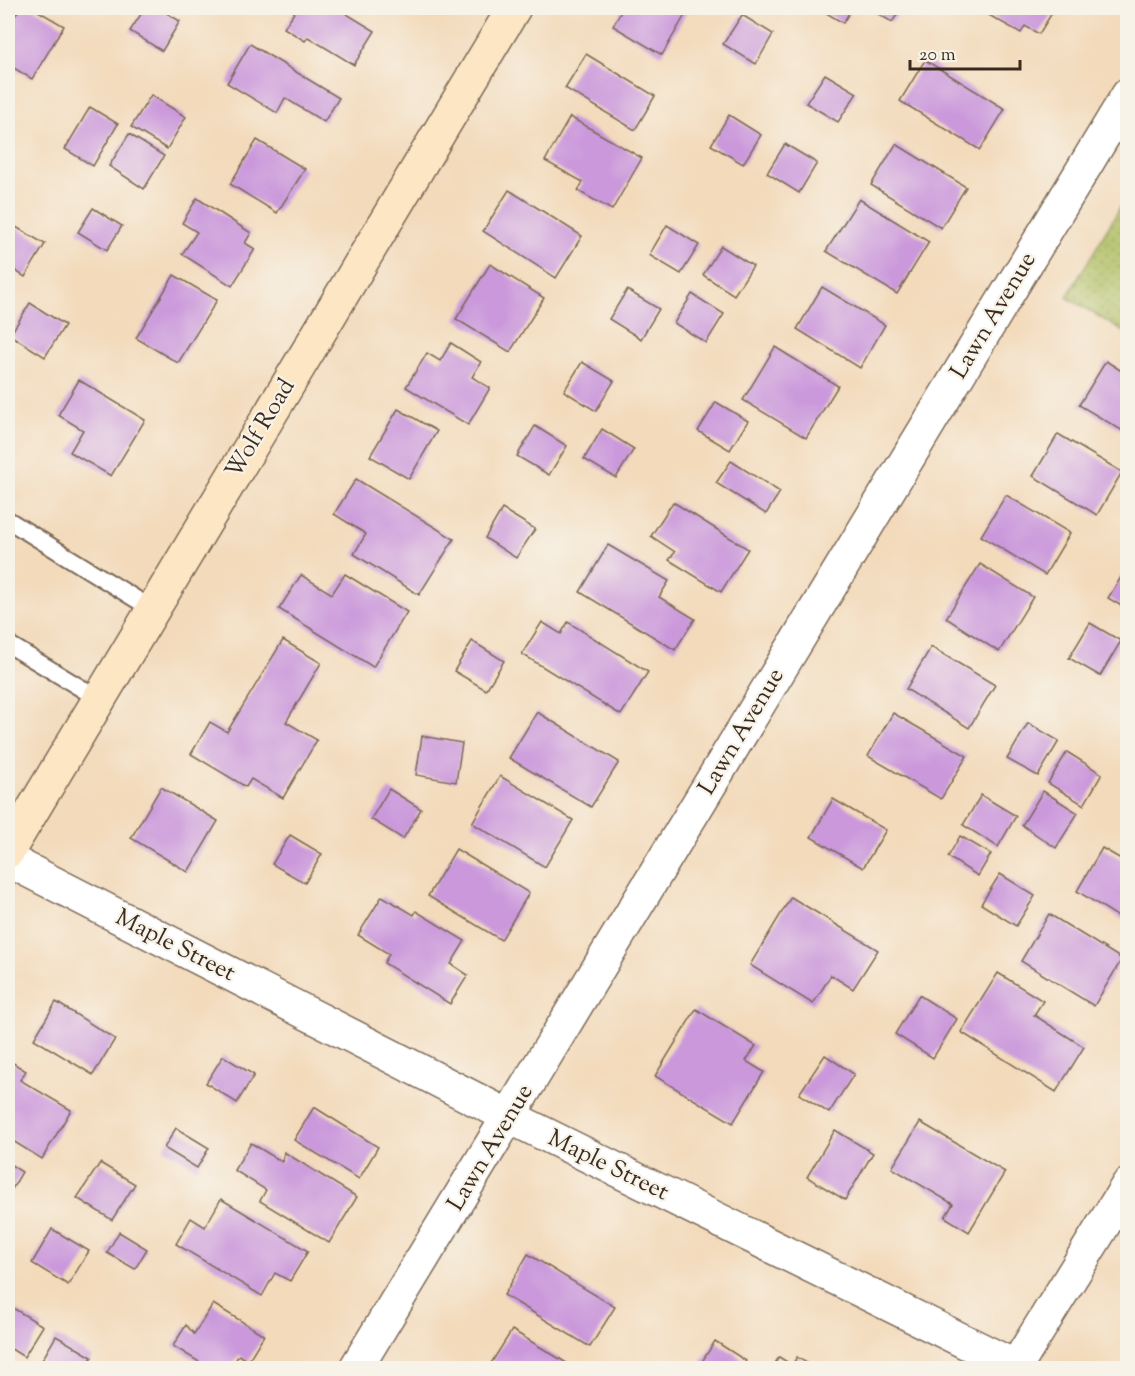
<svg xmlns="http://www.w3.org/2000/svg" width="1135" height="1376" viewBox="0 0 1135 1376" font-family="'Sorts Mill Goudy',serif">
<defs>
<pattern id="park-dots" width="8" height="8" patternUnits="userSpaceOnUse" patternTransform="scale(1.5)"><rect width="8" height="8" fill="#adbd60"/><path d="M2 2h.1M6 6h.1" fill="none" stroke="#8e9a4f" stroke-width="1.8" stroke-linecap="round"/></pattern>
</defs>
<rect width="100%" height="100%" fill="#f7f3e8"/>
<filter id="ink" filterUnits="userSpaceOnUse"><feTurbulence type="fractalNoise" baseFrequency=".0167" numOctaves="2"/><feDisplacementMap in="SourceGraphic" scale="12" xChannelSelector="R" yChannelSelector="G"/><feConvolveMatrix kernelMatrix="1 2 1 2 8 2 1 2 1" color-interpolation-filters="sRGB"/></filter>
<filter id="wash" filterUnits="userSpaceOnUse"><feTurbulence type="fractalNoise" baseFrequency=".008" numOctaves="4" result="noise"/><feDisplacementMap in="SourceGraphic" scale="24" xChannelSelector="R" yChannelSelector="G"/><feGaussianBlur stdDeviation="1.35" result="paint"/><feColorMatrix in="noise" values="0 0 0 0 0 0 0 0 0 0 0 0 0 0 0 0 0 1.4 0 .05"/><feComposite in="paint" operator="in"/></filter>
<g filter="url(#wash)">
<rect width="100%" height="100%" fill="#f3dabb"/>
<path fill="url(#park-dots)" stroke="#74743f" stroke-width="1.5" d="M1127,196v138l-60,-37z"/>
<g id="blocks">
<g fill="#ca98db">
<path d="M20,8h13l31,18 -32,53 -18,-11 -6,10v-62l5,3z"/>
<path d="M145,8h13l22,13 -18,30 -32,-20z"/>
<path d="M297,8h24l5,2 2,-2h9l38,23 -21,34 -46,-28 -3,4 -21,-13z"/>
<path d="M623,8h66l-27,47 -49,-29z"/>
<path d="M818,8h34l-9,15z"/>
<path d="M868,8h34l-10,14z"/>
<path d="M976,8h79l-16,26 -14,-8 -4,7z"/>
<path d="M742,15l31,19 -17,30 -33,-20z"/>
<path d="M250,44l89,54 -15,24 -39,-24 -8,15 -50,-30z"/>
<path d="M586,54l69,42 -20,34 -70,-42z"/>
<path d="M925,60l80,49 -25,41 -80,-49z"/>
<path d="M825,74l32,19 -19,29 -32,-19z"/>
<path d="M151,95l35,22 -19,32 -36,-22z"/>
<path d="M90,107l28,17 -25,42 -28,-17z"/>
<path d="M729,115l32,20 -18,29 -32,-19z"/>
<path d="M570,117l72,41 -30,52 -34,-19 5,-9 -38,-21z"/>
<path d="M129,134l35,22 -20,33 -35,-23z"/>
<path d="M257,140l48,29 -28,44 -47,-29z"/>
<path d="M785,144l32,19 -18,30 -32,-20z"/>
<path d="M896,144l70,43 -25,41 -70,-43z"/>
<path d="M509,190l73,46 -26,42 -73,-47z"/>
<path d="M197,198l54,35 -6,10 10,6 -23,37 -50,-32 15,-22 -15,-9z"/>
<path d="M859,199l70,43 -32,52 -71,-43z"/>
<path d="M93,208l29,18 -15,24 -29,-18z"/>
<path d="M9,223l36,21 -20,33 -17,-11z"/>
<path d="M667,225l32,20 -18,29 -32,-19z"/>
<path d="M721,246l32,20 -19,29 -31,-20z"/>
<path d="M490,264l54,34 -34,54 -54,-33z"/>
<path d="M174,275l43,25 -39,63 -42,-25z"/>
<path d="M822,287l63,38 -25,43 -63,-39z"/>
<path d="M627,290l32,19 -18,30 -32,-20z"/>
<path d="M692,294l32,20 -18,29 -32,-20z"/>
<path d="M30,303l35,22 -20,32 -35,-22z"/>
<path d="M451,343l30,19 -9,15 18,11 -22,37 -62,-38 21,-34 13,8z"/>
<path d="M775,347l63,39 -32,52 -63,-38z"/>
<path d="M1106,361l22,14v59l-49,-29z"/>
<path d="M582,362l32,19 -18,30 -32,-20z"/>
<path d="M79,380l66,40 -34,56 -41,-24 13,-22 -25,-15z"/>
<path d="M716,402l32,19 -18,29 -32,-19z"/>
<path d="M398,409l39,22 -28,48 -39,-23z"/>
<path d="M535,426l32,20 -18,29 -32,-19z"/>
<path d="M602,429l32,20 -18,29 -32,-19z"/>
<path d="M1058,434l64,38 -25,43 -64,-39z"/>
<path d="M731,461l49,31 -14,22 -50,-31z"/>
<path d="M356,479l98,60 -35,56 -65,-41 12,-20 -32,-20z"/>
<path d="M1006,495l64,38 -25,42 -64,-39z"/>
<path d="M673,502l75,47 -27,43 -52,-32 6,-8 -24,-16z"/>
<path d="M502,509l33,20 -19,29 -31,-20z"/>
<path d="M608,545l61,36 -10,16 36,22 -20,31 -95,-58z"/>
<path d="M980,564l53,33 -34,55 -53,-34z"/>
<path d="M1128,566v44l-20,-12z"/>
<path d="M345,574l62,38 -34,55 -94,-58 22,-34 31,19z"/>
<path d="M542,622l19,12 7,-12 80,50 -27,43 -99,-61z"/>
<path d="M1090,623l31,18 -21,35 -31,-18z"/>
<path d="M283,640l38,23 -35,59 31,18 -34,58 -32,-19 -5,8 -55,-33 19,-32 17,10z"/>
<path d="M472,641l32,20 -18,29 -32,-19z"/>
<path d="M931,647l64,38 -26,43 -63,-39z"/>
<path d="M537,712l82,50 -28,45 -82,-49z"/>
<path d="M893,713l74,43 -26,43 -73,-43z"/>
<path d="M1028,723l31,18 -21,35 -31,-17z"/>
<path d="M422,736l40,7 -6,39 -40,-7z"/>
<path d="M1067,752l35,22 -18,31 -36,-22z"/>
<path d="M500,776l73,44 -28,47 -73,-44z"/>
<path d="M161,787l57,34 -30,51 -57,-34z"/>
<path d="M389,789l32,20 -18,30 -32,-20z"/>
<path d="M1043,791l35,22 -22,35 -34,-23z"/>
<path d="M981,795l35,21 -18,31 -35,-22z"/>
<path d="M833,799l53,31 -23,38 -52,-31z"/>
<path d="M290,835l32,19 -17,29 -33,-19z"/>
<path d="M960,836l31,18 -13,22 -30,-19z"/>
<path d="M1102,848l26,15v60l-51,-32z"/>
<path d="M456,849l73,44 -28,47 -73,-44z"/>
<path d="M1000,874l35,22 -19,30 -35,-22z"/>
<path d="M382,896l32,19 2,-4 49,30 -14,23 17,11 -18,29 -66,-41 5,-9 -31,-19z"/>
<path d="M791,897l87,53 -25,39 -22,-14 -18,29 -63,-39z"/>
<path d="M1049,914l73,45 -28,47 -73,-45z"/>
<path d="M998,973l45,28 -9,14 50,32 -28,45 -95,-60z"/>
<path d="M919,995l38,24 -24,39 -38,-24z"/>
<path d="M56,1002l59,37 -22,36 -59,-36z"/>
<path d="M696,1009l60,37 -10,15 18,11 -31,51 -78,-47z"/>
<path d="M825,1055l29,19 -25,39 -30,-19z"/>
<path d="M223,1056l31,19 -17,28 -31,-20z"/>
<path d="M10,1061l16,10 -6,9 51,30 -29,49 -34,-21v-73z"/>
<path d="M314,1107l64,40 -19,32 -65,-39z"/>
<path d="M920,1122l85,50 -36,60 -24,-15 8,-13 -61,-36z"/>
<path d="M176,1128l33,20 -12,20 -33,-20z"/>
<path d="M835,1130l38,23 -28,47 -38,-23z"/>
<path d="M251,1143l31,19 2,-10 73,45 -28,46 -69,-42 6,-11 -32,-20z"/>
<path d="M8,1163l14,9 -14,24z"/>
<path d="M100,1163l35,21 -23,36 -35,-22z"/>
<path d="M221,1199l87,52 -18,30 -15,-8 -13,23 -86,-52 15,-26 14,9z"/>
<path d="M52,1229l37,22 -21,34 -36,-22z"/>
<path d="M119,1232l28,17 -12,20 -28,-16z"/>
<path d="M528,1254l87,53 -25,40 -86,-52z"/>
<path d="M213,1304l51,31 -16,26 -9,-6 -9,13h-21l-36,-22 13,-21 8,9z"/>
<path d="M8,1305l35,21 -19,31 -16,-10z"/>
<path d="M512,1330l63,38h-87z"/>
<path d="M56,1336l36,21 -7,11 -47,-1z"/>
<path d="M715,1341l31,20 -5,7h-43z"/>
<path d="M779,1357l13,8 5,-8 18,11h-43z"/>
</g>
</g>
</g>
<g filter="url(#ink)">
<use href="#blocks" fill-opacity="0" stroke="#7b6855" stroke-width="1.5"/>
<g fill="none" stroke-linecap="round" stroke-linejoin="round">
<g stroke="#7b6855" stroke-width="20">
<g id="service">
<path d="M8,520l144,89"/>
<path d="M8,644l91,55"/>
</g>
</g>
<g stroke="#7b6855" stroke-width="36">
<g id="minor">
<path d="M8,860l502,257 508,251"/>
<path d="M356,1368l772,-1273"/>
<path d="M1015,1368l113,-183"/>
</g>
</g>
<g stroke="#7b6855" stroke-width="36">
<path id="secondary" d="M8,851l506,-843"/>
</g>
<use href="#service" stroke="#fff" stroke-width="16"/>
<use href="#minor" stroke="#fff" stroke-width="33"/>
<use href="#secondary" stroke="#fce6c4" stroke-width="33"/>
</g>
</g>
<g text-anchor="middle" dominant-baseline="central" stroke-width="4.5" stroke-linejoin="round" paint-order="stroke">
<g font-size="24" fill="#3b2a1e" stroke="#f7f3e8">
<text transform="translate(994 316) rotate(-59)">Lawn Avenue</text>
<text transform="translate(261 429) rotate(-59)">Wolf Road</text>
<text transform="translate(742 732) rotate(-59)">Lawn Avenue</text>
<text transform="translate(175 946) rotate(27)">Maple Street</text>
<text transform="translate(491 1148) rotate(-59)">Lawn Avenue</text>
<text transform="translate(608 1166) rotate(26)">Maple Street</text>
</g>
</g>
<rect width="1135" height="1376" fill="none" stroke="#f7f3e8" stroke-width="30"/>
<path d="M910 60v9h110v-9" fill="none" stroke="#3b2a1e" stroke-width="3"/>
<text x="919" y="60" font-size="18" fill="#3b2a1e" stroke="#f7f3e8" stroke-width="4.5" paint-order="stroke">20 m</text>
</svg>
